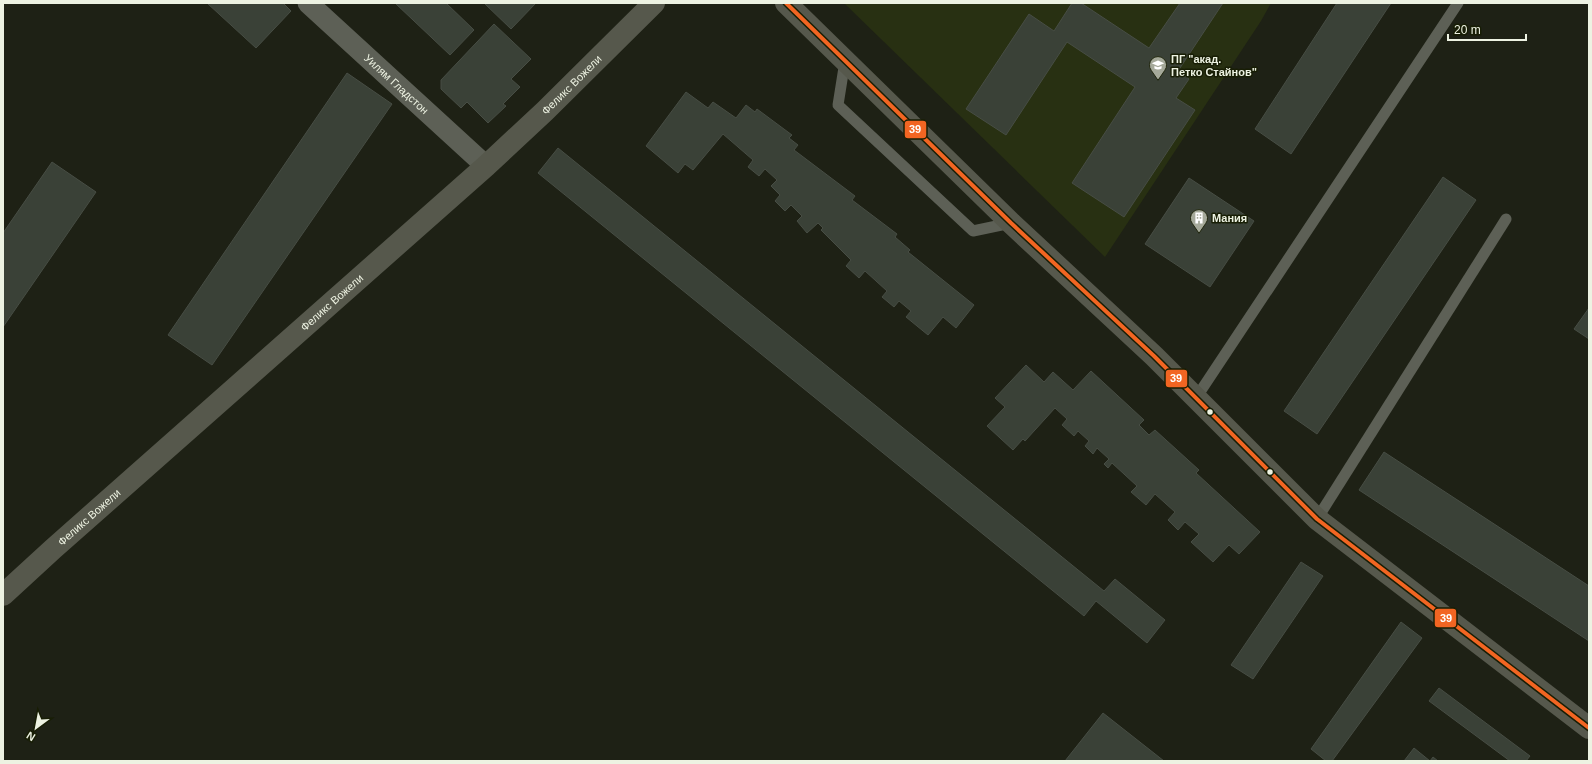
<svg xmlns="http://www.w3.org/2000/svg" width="1592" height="764" viewBox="0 0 1592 764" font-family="Arial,sans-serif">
<rect width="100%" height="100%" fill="#1e2115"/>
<path fill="#283012" d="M844,3h427l-10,18 -156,236z"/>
<g fill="#3a4137" stroke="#474d44">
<path d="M207,3h76l8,8 -35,37z"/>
<path d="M395,3h51l28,27 -24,25z"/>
<path d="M484,3h52l-25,26z"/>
<path d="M1072,3h9l68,45 31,-45h43l-45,68 11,8 -13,19 19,12 -71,107 -52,-34 63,-96 -68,-45 -61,93 -40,-26 63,-95 25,17z"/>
<path d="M1337,3h54l-100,151 -36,-25z"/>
<path d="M494,24l37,35 -20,20 9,8 -17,17 3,2 -18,17 -21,-21 -6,6 -20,-19v-9z"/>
<path d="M347,73l45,31 -180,261 -44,-30z"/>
<path d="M686,92l22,16 5,-6 23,16 10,-13 9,7 2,-3 35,26 -3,3 9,7 -4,5 61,46 -3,4 45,34 -2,3 15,13 -2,2 66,53 -18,23 -13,-11 -15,18 -22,-18 5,-6 -12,-10 -5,6 -12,-10 5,-6 -22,-20 -6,7 -13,-12 5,-6 -30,-30 2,-2 -5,-5 -11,10 -10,-12 5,-5 -11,-11 -6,6 -10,-10 5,-6 -9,-9 6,-6 -12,-11 -6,7 -11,-9 5,-7 -30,-26 -30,36 -8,-6 -7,9 -32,-27z"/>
<path d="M558,148l546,443 11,-12 50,41 -18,23 -51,-42 -12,15 -546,-443z"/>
<path d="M52,162l44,30 -93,135v-94z"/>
<path d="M1443,177l33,23 -159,234 -33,-23z"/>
<path d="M1189,178l65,43 -44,66 -65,-43z"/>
<path d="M1589,308v31l-15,-10z"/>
<path d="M1026,365l18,17 9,-10 20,18 18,-19 53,49 -5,5 10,10 6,-5 44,40 -3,3 64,59 -21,22 -10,-9 -16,17 -22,-20 8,-8 -14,-12 -7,8 -10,-10 7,-8 -20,-18 -9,11 -15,-13 6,-6 -25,-23 -4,5 -4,-4 5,-5 -12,-11 -4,6 -8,-8 4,-5 -11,-10 -4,5 -12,-11 5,-6 -12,-11 -30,33 -2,-2 -10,11 -26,-24 18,-19 -10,-9z"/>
<path d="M1384,452l205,134v55l-230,-151z"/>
<path d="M1301,562l22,14 -70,103 -22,-14z"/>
<path d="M1401,622l21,16 -90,123h-6l-15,-12z"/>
<path d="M1439,688l91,68 -4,5h-16l-81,-60z"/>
<path d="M1103,713l61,48h-99z"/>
<path d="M1414,748l16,13 3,-4 5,4h-34z"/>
</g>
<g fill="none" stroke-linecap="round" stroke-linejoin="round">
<g stroke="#5d6056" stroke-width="11">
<path d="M845,61l-7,44 135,126 38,-8"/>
<path d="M1196,398l262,-395"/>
<path d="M1317,519l189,-300"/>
</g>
<path stroke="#5d6056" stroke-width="21" id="s1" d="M308,3l178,163"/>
<g stroke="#56584c" stroke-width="22">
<path d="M786,3l225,220 143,133 163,163 272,209"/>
<path id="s2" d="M3,595l50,-46 433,-383 59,-55 109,-108"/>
</g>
<g stroke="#181e05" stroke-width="7">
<path id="bus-1" d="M786,3l225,220 143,133 163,163 272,209"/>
</g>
<use href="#bus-1" stroke="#f26522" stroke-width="4"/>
</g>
<defs>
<g id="school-pin" transform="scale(0.9)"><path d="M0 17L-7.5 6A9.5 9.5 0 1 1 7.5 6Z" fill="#a5a99a" stroke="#181e05"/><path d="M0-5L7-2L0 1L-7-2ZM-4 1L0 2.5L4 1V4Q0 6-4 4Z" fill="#fff"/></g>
<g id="building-pin" transform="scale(0.9)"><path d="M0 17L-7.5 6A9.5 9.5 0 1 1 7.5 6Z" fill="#a5a99a" stroke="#181e05"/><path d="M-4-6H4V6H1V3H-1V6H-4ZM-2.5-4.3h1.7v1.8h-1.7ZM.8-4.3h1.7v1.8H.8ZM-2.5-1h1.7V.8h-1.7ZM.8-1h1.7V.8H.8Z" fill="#fff"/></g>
</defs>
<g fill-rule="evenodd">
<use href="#school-pin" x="1158" y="65"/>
<use href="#building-pin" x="1199" y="218"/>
</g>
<g fill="#edf2e2" stroke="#181e05" stroke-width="1.5">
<circle cx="1210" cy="412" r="3.5"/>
<circle cx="1270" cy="472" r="3.5"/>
</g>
<g text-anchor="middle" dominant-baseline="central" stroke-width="3" stroke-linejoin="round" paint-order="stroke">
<g font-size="11" font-weight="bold" fill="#edf2e2" stroke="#181e05" text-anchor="start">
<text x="1171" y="59">ПГ "акад.<tspan x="1171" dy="13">Петко Стайнов"</tspan></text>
<text x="1212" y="218">Мания</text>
</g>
<g font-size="11" fill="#edf2e2" stroke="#181e05">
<text stroke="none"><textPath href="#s1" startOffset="120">Уилям Гладстон</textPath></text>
<text stroke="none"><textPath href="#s2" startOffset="764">Феликс Вожели</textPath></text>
<text stroke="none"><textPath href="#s2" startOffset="440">Феликс Вожели</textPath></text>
<text stroke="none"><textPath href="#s2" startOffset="116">Феликс Вожели</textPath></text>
</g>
</g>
<g stroke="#181e05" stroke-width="1.5">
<rect x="904" y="120" width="23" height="19" rx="4" fill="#f26522"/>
<rect x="1165" y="369" width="23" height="19" rx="4" fill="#f26522"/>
<rect x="1434" y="608" width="23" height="20" rx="4" fill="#f26522"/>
</g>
<g font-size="11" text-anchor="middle" font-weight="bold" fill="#fff">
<text x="915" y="133">39</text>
<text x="1176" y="382">39</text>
<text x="1446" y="622">39</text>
</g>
<rect width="1592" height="764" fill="none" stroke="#edf2e2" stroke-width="8"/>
<g transform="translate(36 728) rotate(212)" stroke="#181e05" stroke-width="3" paint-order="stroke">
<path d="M0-3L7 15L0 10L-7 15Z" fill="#edf2e2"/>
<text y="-6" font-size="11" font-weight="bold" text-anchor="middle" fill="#edf2e2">N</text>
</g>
<path d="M1448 34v6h78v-6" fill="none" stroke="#edf2e2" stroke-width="2"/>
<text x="1454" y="34" font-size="12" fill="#edf2e2" stroke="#181e05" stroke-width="3" paint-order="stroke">20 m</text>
</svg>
